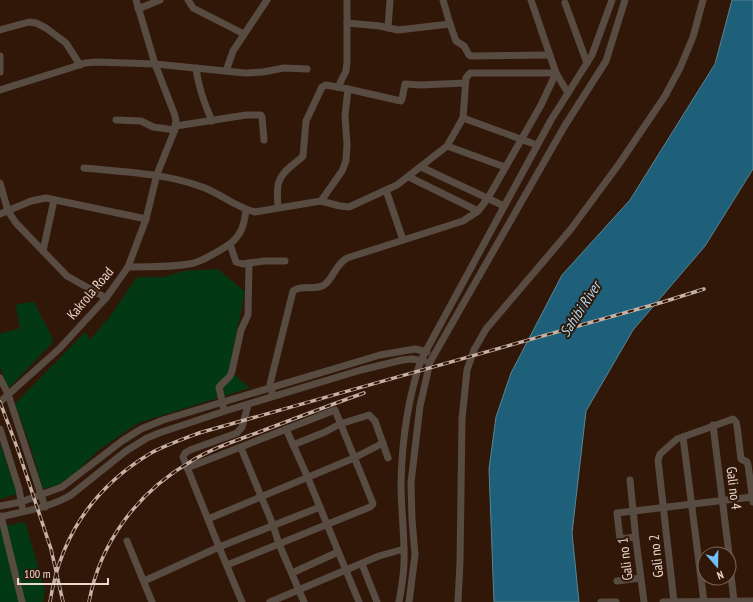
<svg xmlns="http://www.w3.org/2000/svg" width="753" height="602" viewBox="0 0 753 602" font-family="'PT Sans Narrow',sans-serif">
<rect width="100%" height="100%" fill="#311708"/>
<g fill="#023813">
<path d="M218,269l27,23 -16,78 21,18 -112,35 -38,26 -23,22 -19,14 -15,4 -12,-41 -16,-44 70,-72 5,8 21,-25 26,-38h27l20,-6z"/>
<path d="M31,302h3l19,37v3l-44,46 -9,-20v-34l20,-6 -4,-23z"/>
<path d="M0,443l17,51 -17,5z"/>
<path d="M25,522l20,69 -2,11h-43v-75z"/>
</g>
<path fill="#1e607a" stroke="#5b8493" d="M732,0h21v169l-48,77 -72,84 -47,81 -14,122 7,69h-85l-5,-133 7,-52 15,-44 51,-98 68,-75 85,-136z"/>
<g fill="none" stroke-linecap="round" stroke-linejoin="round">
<g stroke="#574b42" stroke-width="7">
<path d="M188,0l5,8 51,26"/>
<path d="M565,3l22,60"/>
<path d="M138,9l22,-9"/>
<path d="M347,23l33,3 18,4 52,-6 -7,-24"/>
<path d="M450,24l6,17 8,5 5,9 2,1 79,-1"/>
<path d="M388,28l2,-28"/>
<path d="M0,30l29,-8 7,1 10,5 20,15 14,22"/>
<path d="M0,56v16"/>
<path d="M196,68c2,19 8,35 16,53"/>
<path d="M226,71l7,-20 34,-51"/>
<path d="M338,87l8,-16 1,-9v-62"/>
<path d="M348,89l53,12 1,-2 3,-15 16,1 44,-2"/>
<path d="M0,90l70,-22 15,-5 12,-1 58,2 90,9 18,-1 21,-4 23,1"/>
<path d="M463,118l74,27"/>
<path d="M116,120l25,1 12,6 22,3"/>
<path d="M176,126l70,-11h15l1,2 2,23"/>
<path d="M447,146l58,21"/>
<path d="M421,167l83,39"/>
<path d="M84,168c41,4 82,5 121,20 17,7 31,19 50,24l66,-11 19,5 9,1 48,-22 50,-39 16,-28 3,-40 4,-5h86l12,20"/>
<path d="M409,177l69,34"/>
<path d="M0,183l8,28 8,12 51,53 39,22"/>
<path d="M386,190l17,50"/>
<path d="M278,207c-1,-18 -3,-27 12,-40 5,-4 9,-7 13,-11l3,-35 16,-34 4,-2 22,4 -3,27 2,28 -1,17 -4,10 -21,30"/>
<path d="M246,210c-2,15 -4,24 -16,34l6,18 7,2 21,-3h21"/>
<path d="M0,214l31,-13 15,-3 100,21"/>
<path d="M43,251l11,-51"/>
<path d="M128,267c21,-1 45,1 66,-4 13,-4 25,-12 36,-19"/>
<path d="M0,378l8,16 37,113"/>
<path d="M273,396l-3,-12 23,-93c9,-7 22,0 31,-6 10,-7 10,-19 23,-27l116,-37 15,-10 10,-13 53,-93 15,-32 -25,-73"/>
<path d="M0,402l59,-53 47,-51 22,-31 18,-48 11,-45 17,-42 2,-12 -2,-7 -19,-49 -19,-64"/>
<path d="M223,406l-4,-19 11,-11 2,-5 9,-41 7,-15 1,-52"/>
<path d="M713,425l16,129"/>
<path d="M0,429l19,60 3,17"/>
<path d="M286,429l22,49 51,124"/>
<path d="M683,437l21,165"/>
<path d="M293,445l32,-13 15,-8 29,-9 6,6 13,37"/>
<path d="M241,448l32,77 6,19 25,58"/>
<path d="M187,468l148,-58 37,91 1,3 -3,3 -143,58"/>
<path d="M630,480l6,60 8,62"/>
<path d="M0,506l21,-4 41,-15 60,-46 19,-12 22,-9 217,-65 35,-6 12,3"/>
<path d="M1,516l21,86"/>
<path d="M0,517c25,-6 49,-9 71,-22l55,-44 21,-13 12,-5 66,-22 136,-41 41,-10 10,-1 12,2"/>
<path d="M208,519l146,-61 29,-15"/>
<path d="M635,537l-15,2 -3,-26 135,-16"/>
<path d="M127,541l25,61"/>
<path d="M729,558l5,43"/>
<path d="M362,564l15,38"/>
<path d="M292,573l46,-21"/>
<path d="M144,581l75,-34 101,-40"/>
<path d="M617,581l23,-3"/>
<path d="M242,602l-23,-55 -36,-90 2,-4 5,-3 47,-17 5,-6 6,-22"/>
<path d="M270,602l109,-46 25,-7"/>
<path d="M399,602c3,-16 6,-33 5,-49 0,-23 -3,-46 -3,-70 1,-43 6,-82 20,-123l130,-240 41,-65 20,-55"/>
<path d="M409,602l6,-47 -3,-36 -1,-36 9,-77 10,-44 134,-235 42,-66 19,-61"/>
<path d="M458,602l2,-40 2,-143 5,-49 7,-20 12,-21 85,-100 48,-65 46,-68 15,-28 13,-31 10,-37"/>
<path d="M601,602h15"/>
<path d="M663,602l90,-1"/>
<path d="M674,602l-16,-142 2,-6 17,-15 56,-20 3,3 1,4 4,33 6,3 1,3 5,37"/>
</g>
<g stroke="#c5b1a6" stroke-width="3.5">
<g id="rail">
<path d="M0,402l18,48 33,99 12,53"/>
<path d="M50,602c10,-65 44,-115 101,-149 15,-8 32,-14 48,-20l464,-131 41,-13"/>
<path d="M89,602c11,-60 49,-110 101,-140 22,-14 48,-22 72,-31 34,-13 68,-26 102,-38"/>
</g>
</g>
<use href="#rail" stroke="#311708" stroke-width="2" stroke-dasharray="6" stroke-linecap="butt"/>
</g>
<g text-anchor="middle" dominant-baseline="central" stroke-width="4" stroke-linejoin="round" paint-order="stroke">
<g font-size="14" fill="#ead7ce" stroke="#311708">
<text transform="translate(90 293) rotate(-50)">Kakrola Road</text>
<text transform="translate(734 488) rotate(83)">Gali no 4</text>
<text transform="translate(656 556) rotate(-96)">Gali no 2</text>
<text transform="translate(625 559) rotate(-97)">Gali no 1</text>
</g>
<g font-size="15" font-style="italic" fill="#a8dcf4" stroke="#311708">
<text transform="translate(580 309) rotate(-57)">Sahibi River</text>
</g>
</g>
<g transform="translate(717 566) rotate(160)"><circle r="19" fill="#311708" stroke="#7b6457"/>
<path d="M0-3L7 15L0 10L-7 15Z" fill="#72c1f5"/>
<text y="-6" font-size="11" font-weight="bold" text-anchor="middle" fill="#ead7ce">N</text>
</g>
<path d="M18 578v6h90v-6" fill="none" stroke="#ead7ce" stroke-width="2"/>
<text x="24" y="578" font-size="12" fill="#ead7ce" stroke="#311708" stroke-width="3" paint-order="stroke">100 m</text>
</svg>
